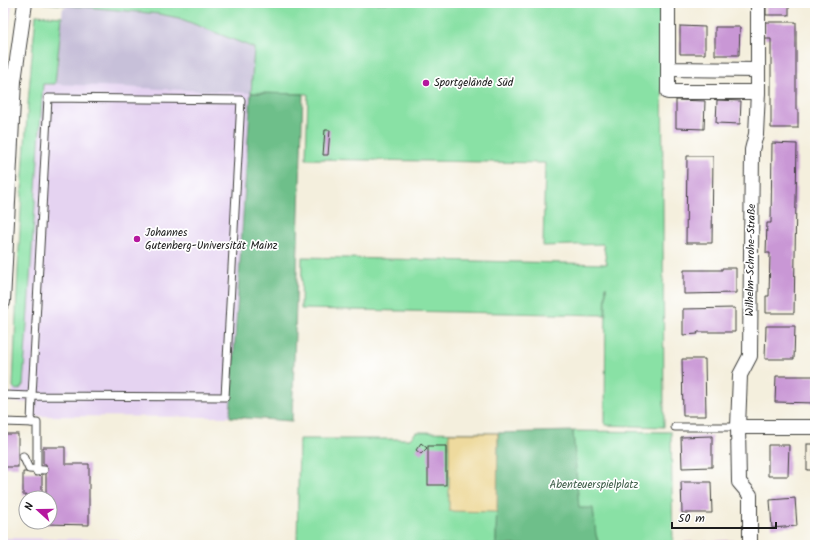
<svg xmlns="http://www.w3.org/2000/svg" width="818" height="548" viewBox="0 0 818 548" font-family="Kalam,sans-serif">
<rect width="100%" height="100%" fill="#fff"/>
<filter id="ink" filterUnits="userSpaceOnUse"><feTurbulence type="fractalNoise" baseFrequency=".025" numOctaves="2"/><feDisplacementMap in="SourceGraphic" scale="8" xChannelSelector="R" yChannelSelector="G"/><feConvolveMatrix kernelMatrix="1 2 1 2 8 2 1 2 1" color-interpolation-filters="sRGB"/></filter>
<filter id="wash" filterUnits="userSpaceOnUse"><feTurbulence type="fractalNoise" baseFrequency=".012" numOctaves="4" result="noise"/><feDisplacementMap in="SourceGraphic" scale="16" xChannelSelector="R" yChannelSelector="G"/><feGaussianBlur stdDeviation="0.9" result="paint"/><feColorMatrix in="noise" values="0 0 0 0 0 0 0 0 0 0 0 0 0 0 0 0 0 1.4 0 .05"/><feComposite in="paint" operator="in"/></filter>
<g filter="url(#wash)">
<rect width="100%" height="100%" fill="#f4efdd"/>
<g fill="#e5d3f1">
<path d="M3,3h9l-9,81z"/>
<path d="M68,6l186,42 -24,369 -196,-1v-13l-23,-1 2,-15 3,3 4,-1 3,-4 20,-301h12l8,-76z"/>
<path d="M3,538l116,1v6h-116z"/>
</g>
<path fill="#c7c0d9" d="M68,6l91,8 20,4 75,30 -3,45 -196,-9 8,-76z"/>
<g fill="#89e1a5" stroke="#527e60">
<path d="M44,3h618l2,424 -59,-2 1,-139 -1,29 -304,-6 1,-52 305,7 -4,-20 -60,2 2,-83 -239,-4 2,-65 -57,-1 3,-45 -75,-30 -20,-4z"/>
<path d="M36,15l26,2 -7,67h-12l-20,301 -3,4 -4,1 -3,-3c5,-125 10,-249 23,-372z"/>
<path d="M573,431l98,1 2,113h-74l-3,-10 -27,1z"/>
<path d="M416,432l82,1 -2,112h-199l2,-106h111z"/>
</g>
<g fill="#6ebf8a" stroke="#456e53">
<path d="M251,93l52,1 -11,327 -62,-4z"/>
<path d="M573,431l6,77h14l3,27 3,10h-103l2,-112z"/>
</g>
<path fill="#eeda9e" stroke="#857b5d" d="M449,433h49l-1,79 -48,-1z"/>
<g id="blocks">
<g fill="#c997d5">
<rect x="689" y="3" width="28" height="2"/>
<rect x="766" y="3" width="23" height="12"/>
<path d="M765,22h31v88l2,-1v19h-27v-89h-6z"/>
<path d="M680,26l25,1v27h-25z"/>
<path d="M715,27h25l-1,28h-24z"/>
<path d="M676,100l29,1 -1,28 -28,-1z"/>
<path d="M717,100l24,1 -1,23 -24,-1z"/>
<path d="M325,130h5l-2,25h-5z"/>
<path d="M772,143l25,1 -3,169h-28v-17h3l1,-43h-4l1,-30h4z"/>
<path d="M687,156h26l-1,87h-26z"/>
<path d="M722,268h14v25l-52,1v-24h38z"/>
<path d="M735,308v24h-38l1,2 -15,1v-26z"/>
<path d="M766,326h29l-1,33h-29z"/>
<path d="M682,359h23l1,57h-23z"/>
<path d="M776,376h39v27l-40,-1z"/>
<rect x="3" y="434" width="15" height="33"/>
<path d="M712,436v31l-30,1 -1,-31z"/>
<path d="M421,443l6,5 -6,6 -5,-4z"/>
<rect x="807" y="444" width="8" height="26"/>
<path d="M768,445h21l-1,31h-20z"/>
<rect x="428" y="446" width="18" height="39"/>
<path d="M43,447h22v17h24v61l-43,-1v-2h4v-24h-4v-34h-3z"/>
<path d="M23,472h19v24l-19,-1z"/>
<path d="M681,482h30l1,31h-30z"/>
<path d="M795,498l2,28 -25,2 -2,-28z"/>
<path d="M737,540v5h-53v-3z"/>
</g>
</g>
</g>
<g filter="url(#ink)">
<use href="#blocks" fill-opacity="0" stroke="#3c3c39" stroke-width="1"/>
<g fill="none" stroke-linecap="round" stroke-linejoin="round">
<g stroke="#3c3c39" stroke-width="9">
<g id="service">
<path d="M3,395l29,1 193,1 16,-297 -193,-2 -16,298 -1,27"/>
<path d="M3,422l32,1"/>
<path d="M37,423v49"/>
<path d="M675,427h63"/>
<path d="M23,456l6,13 15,1"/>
</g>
</g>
<g stroke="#3c3c39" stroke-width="16">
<g id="minor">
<path d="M668,3v66l90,1"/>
<path d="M668,69v23h90"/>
<path d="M3,302l11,-221 11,-78"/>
<path d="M738,427h77"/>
<path d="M750,545v-50l-11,-13 -1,-55 2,-52 10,-19 2,-206 4,-16 2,-42v-89"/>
</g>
</g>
<use href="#service" stroke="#fff" stroke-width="7"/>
<use href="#minor" stroke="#fff" stroke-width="14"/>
</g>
</g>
<g fill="#b5179e" stroke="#fff" stroke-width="1.5">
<circle cx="426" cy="83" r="4"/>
<circle cx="137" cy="239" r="4"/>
</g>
<g text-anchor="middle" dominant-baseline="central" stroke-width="3.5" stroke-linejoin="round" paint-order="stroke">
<g font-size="11" fill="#1c1c1c" stroke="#fff" text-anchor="start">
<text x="434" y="83">Sportgelände Süd</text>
<text x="145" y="233">Johannes<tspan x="145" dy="13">Gutenberg-Universität Mainz</tspan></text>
</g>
<g font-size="11" fill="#1c1c1c" stroke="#fff">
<text transform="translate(751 260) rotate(-89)">Wilhelm-Schrohe-Straße</text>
</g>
<g font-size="11" fill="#42614c" stroke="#fff">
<text x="594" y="485">Abenteuerspielplatz</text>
</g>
</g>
<rect width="818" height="548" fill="none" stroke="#fff" stroke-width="16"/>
<g transform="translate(38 510) rotate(291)"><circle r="19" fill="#ffffff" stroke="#a4a4a4"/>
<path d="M0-3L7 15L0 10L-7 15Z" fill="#b5179e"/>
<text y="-6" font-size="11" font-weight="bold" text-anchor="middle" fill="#1c1c1c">N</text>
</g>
<path d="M672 522v6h104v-6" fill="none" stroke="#1c1c1c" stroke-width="2"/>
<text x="678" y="522" font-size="12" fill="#1c1c1c" stroke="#ffffff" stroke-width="3" paint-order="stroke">50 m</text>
</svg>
